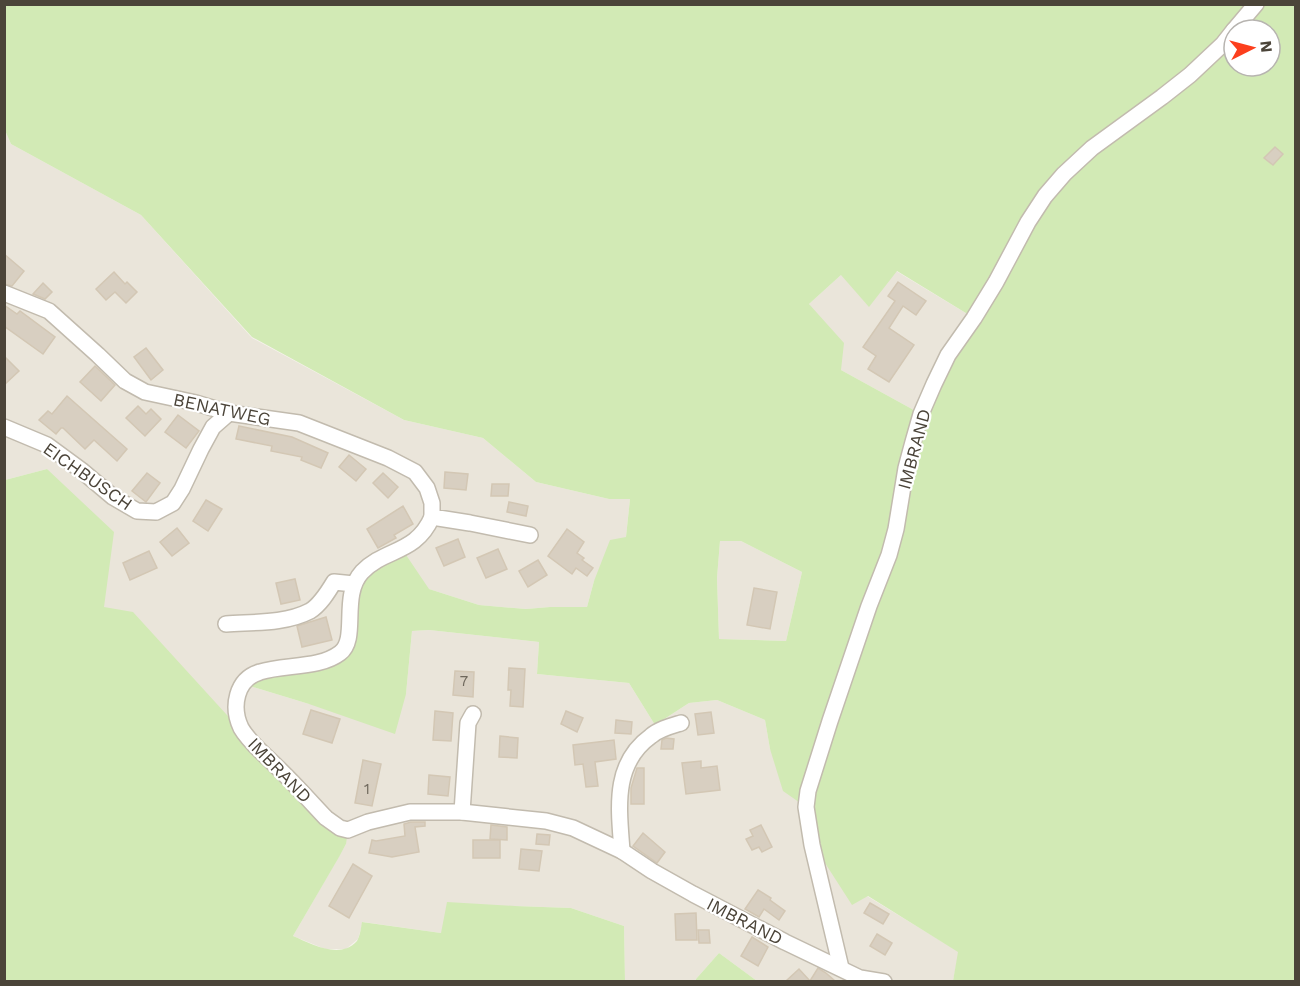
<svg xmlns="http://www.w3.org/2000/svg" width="1300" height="986" viewBox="0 0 1300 986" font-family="'Work Sans',sans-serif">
<rect width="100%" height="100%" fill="#f6f3ec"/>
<g fill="#eae5da">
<path d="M4,128l7,16 130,71 111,123 152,82 79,18 53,44 73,17h21l-4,38 -32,44 -7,26h-37l-24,2 -47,-4 -50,-16 -87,63 -99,32 66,20 97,-10 6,-63 17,-1 110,12 -2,32 92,9 26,42 34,-22 28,-3 48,20 5,29 36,58 46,97 15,-8 92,56 -6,29h-196l-38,-28 -23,26v2h-71l-1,-55 -53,-18 -56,-2 -74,27 -78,-11 -5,17 -12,10h-21l-32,-13 53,-92 -242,-237 -57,-138 -42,11z"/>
<path d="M896,271l78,47 -53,96 -80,-44 -32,-66 32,-29z"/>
<path d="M720,541h21l61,31 -16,69 -67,-2 -2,-61z"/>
</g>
<g fill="#d2eab5" fill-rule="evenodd">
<path d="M4,5h1291v976h-342l5,-29 -90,-56 -16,9 -27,-42 -19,-56 -23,-16 -13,-42 -5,-29 -48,-20 -28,3 -34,22 -26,-42 -92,-9 2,-32 -110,-12 -17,1 -6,63 -11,40 -86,-30 -66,-20 99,-32 12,-68 48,-35 27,40 50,16 47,4 24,-2h37l7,-26 16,-41 16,-3 4,-38h-21l-73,-17 -53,-44 -79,-18 -152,-83 -111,-122 -130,-71 -7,-16zM1234,30h36v36h-36zM897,271l77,47 -53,96 -80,-44 3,-27 -35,-39 32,-29 28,32zM720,541h21l61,31 -16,69 -67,-2 -2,-61z"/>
<path d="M47,469l67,63 -10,75 29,5 114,125 101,93 -2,14 -7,13 -46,79c19,8 47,24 64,5 3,-5 4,-13 5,-19l79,11 6,-31 68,4 56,2 53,18 1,55 -620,1v-502z"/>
<path d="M719,953l38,28h-61v-2z"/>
</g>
<g fill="#d8cfc1" stroke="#d3c7b4" stroke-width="1.5">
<path d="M1275,147l8,7 -10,11 -9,-7z"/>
<path d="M4,254l20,17 -12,15 -8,-2z"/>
<path d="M114,272l11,12 2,-2 10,10 -11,11 -11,-11 -9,8 -10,-11z"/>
<path d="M898,282l28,19 -10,14 -13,-9 -14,22 25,17 -25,37 -21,-13 8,-13 -13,-9 32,-46 -7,-5z"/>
<path d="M43,283l9,9 -7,7 -12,-5z"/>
<path d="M4,305l13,9 3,-3 35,26 -12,17 -39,-28z"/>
<path d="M146,348l17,22 -12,10 -17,-23z"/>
<path d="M4,356l15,15 -15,14z"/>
<path d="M95,366l20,19 -14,16 -21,-19z"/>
<path d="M67,396l60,53 -10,12 -23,-21 -9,9 -22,-21h-2l-5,6 -17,-14 9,-9 4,3z"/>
<path d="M138,406l8,8 5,-5 10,10 -16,17 -19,-18z"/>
<path d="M178,415l21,16 -13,17 -21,-16z"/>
<path d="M239,426l53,11 36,16 -7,15 -20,-8 1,-3 -31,-6 1,-5 -36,-7z"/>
<path d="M349,455l17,14 -10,12 -17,-14z"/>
<path d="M445,472l23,2 -2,16 -22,-2z"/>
<path d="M147,473l13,10 -14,19 -14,-11z"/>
<path d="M383,473l15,14 -10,11 -15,-15z"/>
<path d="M492,484h17l-1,12h-17z"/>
<path d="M206,500l16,9 -14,22 -15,-10z"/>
<path d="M509,502l19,4 -2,10 -19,-4z"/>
<path d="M403,506l10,18 -19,11 2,3 -18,10 -11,-19z"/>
<path d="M177,528l12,15 -17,13 -12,-14z"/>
<path d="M567,529l17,13 -7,11 7,5 -2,2 11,8 -6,8 -11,-8 -4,6 -24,-18z"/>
<path d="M458,539l7,18 -21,9 -8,-18z"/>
<path d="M498,549l9,20 -21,9 -9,-20z"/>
<path d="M149,551l8,17 -27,12 -7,-17z"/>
<path d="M538,560l9,15 -19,12 -9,-16z"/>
<path d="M295,579l5,21 -19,4 -5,-21z"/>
<path d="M754,588l23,4 -7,37 -23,-4z"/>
<path d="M326,617l6,23 -30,7 -5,-21z"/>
<path d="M509,668l16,1 -2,38 -13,-1 1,-16h-3z"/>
<path d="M455,671l19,1 -1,25 -20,-2z"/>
<path d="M311,710l29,9 -8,24 -29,-9z"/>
<path d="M435,711l18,2 -2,28 -18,-1z"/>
<path d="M566,711l17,7 -6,14 -16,-8z"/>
<path d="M711,712l3,21 -16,2 -3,-21z"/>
<path d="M616,720l16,2 -1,12 -16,-1z"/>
<path d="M500,736l18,2 -1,20 -18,-1z"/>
<path d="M666,738l8,1 -1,10h-12l1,-9z"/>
<path d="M614,740l2,19 -21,3 3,24 -12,1 -3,-23 -8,1 -2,-20z"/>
<path d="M363,760l18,4 -9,42 -17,-3z"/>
<path d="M701,761v7l16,-2 3,24 -34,4 -4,-31z"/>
<path d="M637,768h7v36h-13v-16z"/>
<path d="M429,775l21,2 -2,19 -20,-2z"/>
<path d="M411,822h14v4l-10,1 4,25 -27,5 -23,-4 3,-13 4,1 29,-5 -1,-12z"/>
<path d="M491,825l16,2v13l-17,-1z"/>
<path d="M761,825l11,22 -10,5 -3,-5 -7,3 -6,-11 7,-3 -3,-6z"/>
<path d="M643,833l22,19 -8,11 -24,-17z"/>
<path d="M537,834l13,1 -1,10 -13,-1z"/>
<rect x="473" y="840" width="27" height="18"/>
<path d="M521,849l21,2 -3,20 -20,-2z"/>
<path d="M353,864l19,12 -23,42 -20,-12z"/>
<path d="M758,890l13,8 -1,2 15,11 -6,9 -15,-11 -5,8 -14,-8z"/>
<path d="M870,903l19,11 -6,10 -19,-11z"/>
<path d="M696,913l1,27h-21l-1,-26z"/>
<path d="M698,930h11l1,13h-11z"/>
<path d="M877,934l15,9 -7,12 -15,-9z"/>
<path d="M752,937l16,10 -10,19 -17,-10z"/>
<path d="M818,968l8,5 9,8h-49l13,-12 11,12z"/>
</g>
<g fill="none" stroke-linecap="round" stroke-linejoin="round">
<g stroke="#c2bbae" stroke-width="18">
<g id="minor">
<path d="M1234,30l22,-26"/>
<path d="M4,293l45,18 49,44 27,26 20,11 51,11 33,10 70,10 89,35 27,14 12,16 5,15v14l38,6 60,12"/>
<path d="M4,427l43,18 34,25 32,27 24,14 19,1 17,-9 9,-14 19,-40 12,-22 16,-14"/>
<path d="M432,517c-16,37 -47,31 -70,55 -22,24 -3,67 -22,81 -21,16 -56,11 -80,19 -24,7 -29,35 -19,56 8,14 23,26 34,37 18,17 34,35 51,53l14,10 8,2 20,-8 42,-10h52l84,9 27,7 49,23 30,20 41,23 92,48 75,36 24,4"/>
<path d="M226,624c27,-2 59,0 84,-13 10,-6 18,-19 24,-29l20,2"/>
<path d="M462,812l6,-89 5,-9"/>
<path d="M622,851c-3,-42 -10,-87 29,-115 8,-7 20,-10 30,-13"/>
<path d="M841,968l-29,-123 -6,-38 2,-16 22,-70 39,-115 20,-51 7,-26 10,-61 7,-26 8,-28 13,-30 14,-29 26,-37 22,-36 32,-60 17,-26 19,-22 28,-26 70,-51 28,-22 33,-31 11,-14"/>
</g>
</g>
<use href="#minor" stroke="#fff" stroke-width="15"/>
</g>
<g text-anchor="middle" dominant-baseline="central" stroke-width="4.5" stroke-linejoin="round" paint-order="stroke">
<g font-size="15" fill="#6e675b">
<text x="464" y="681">7</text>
<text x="367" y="789">1</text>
</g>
<g font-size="18" fill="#4b4439" stroke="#fff">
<text transform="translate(222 409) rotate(12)">BENATWEG</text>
<text transform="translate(914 449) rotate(-75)">IMBRAND</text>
<text transform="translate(88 476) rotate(35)">EICHBUSCH</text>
<text transform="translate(280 770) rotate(46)">IMBRAND</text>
<text transform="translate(745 921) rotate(27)">IMBRAND</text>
</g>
</g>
<rect width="1300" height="986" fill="none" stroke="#4b4439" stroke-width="12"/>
<g transform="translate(1252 48) rotate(84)"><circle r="28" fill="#ffffff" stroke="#b7b4b0" stroke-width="1.5"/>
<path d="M0-4.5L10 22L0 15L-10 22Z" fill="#fc3f1d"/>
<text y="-9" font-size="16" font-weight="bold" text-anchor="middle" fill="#4b4439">N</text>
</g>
</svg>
